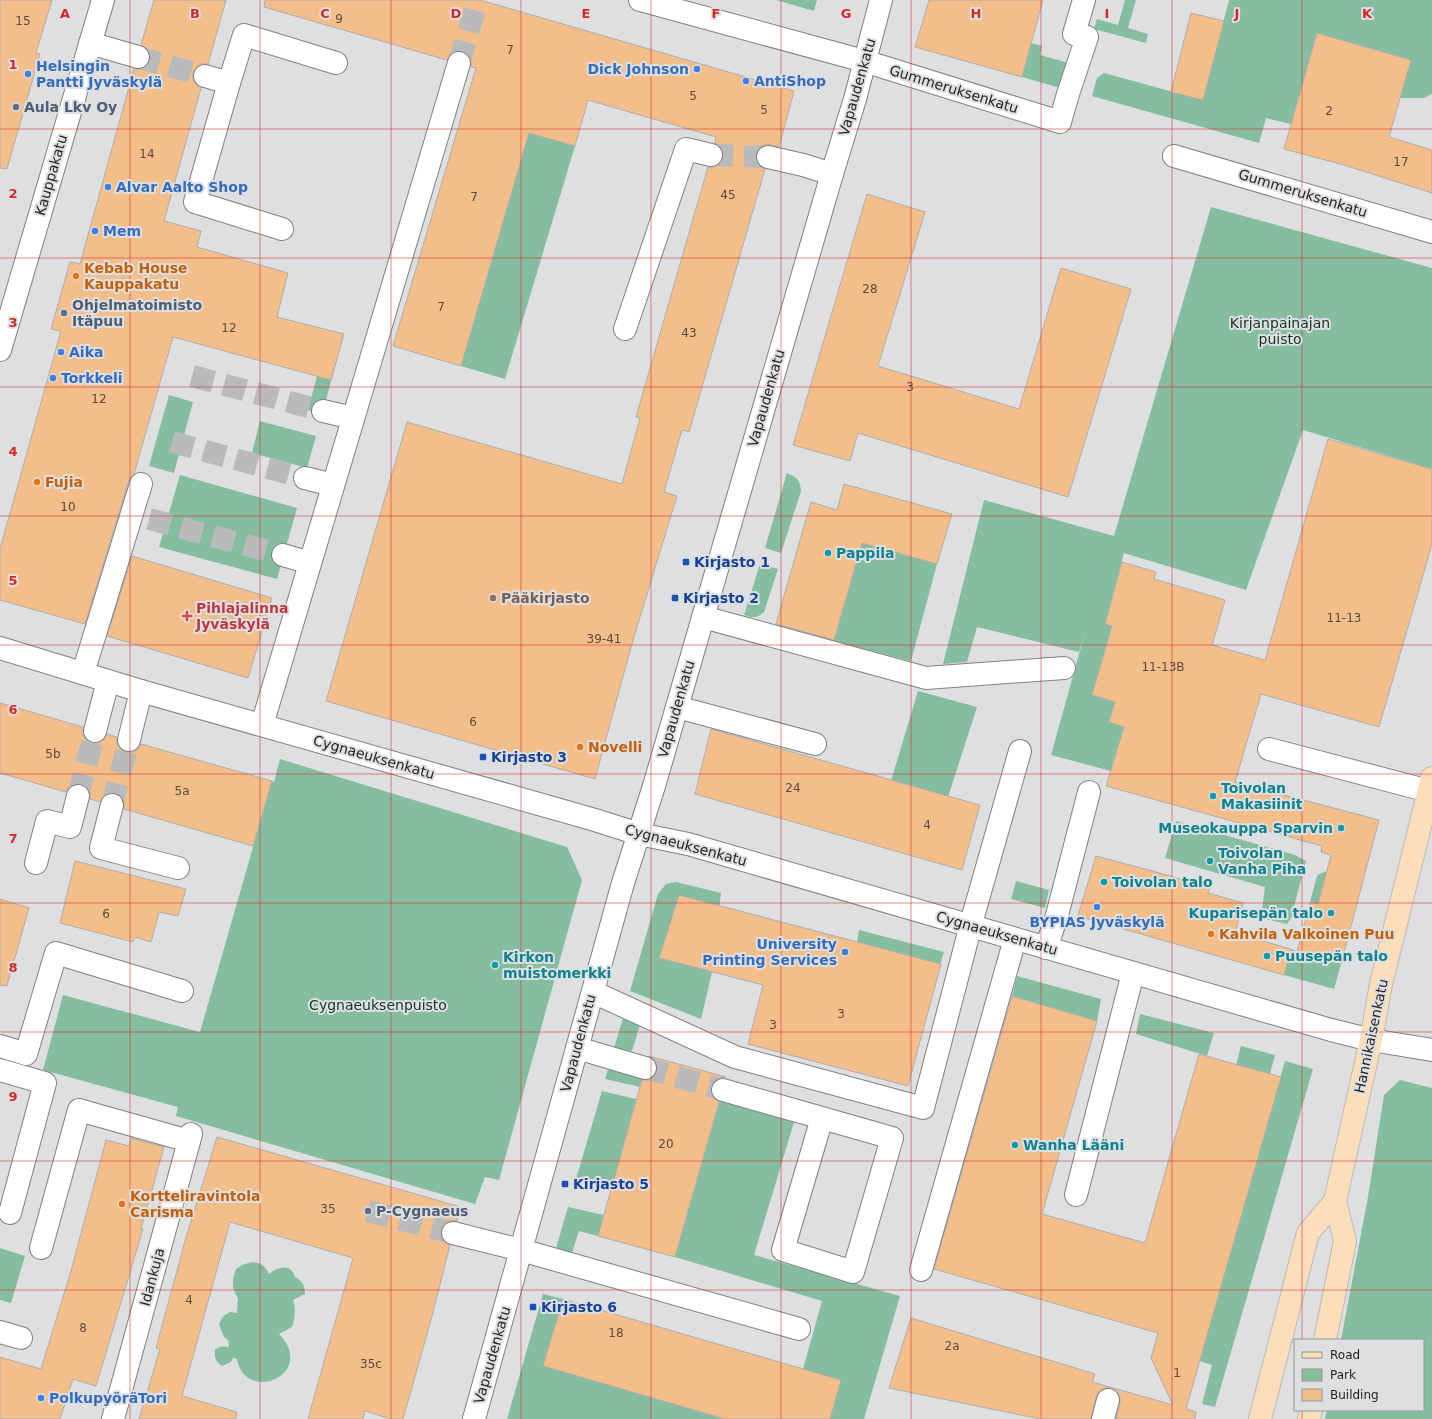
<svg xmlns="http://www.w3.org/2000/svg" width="1432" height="1419" viewBox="0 0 1432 1419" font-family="'DejaVu Sans',sans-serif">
<rect width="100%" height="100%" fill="#dedfe1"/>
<g fill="#85bda1">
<path d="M776,0h41l-3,11z"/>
<path d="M1125,0h11l-8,28 20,6 -2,9 -52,-14 3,-10 21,6z"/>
<path d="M1229,0h203v94l-8,4h-24l11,-38 -94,-27 -26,91 -25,-6 -7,25 -167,-47 5,-18 7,-5 99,27z"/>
<path d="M1031,43l11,3 -2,9 32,9 -1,27 -49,-14z"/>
<path d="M529,133l46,13 -70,233 -44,-13z"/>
<path d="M1211,207l221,61v201l-129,-39 -57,160 -122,-37 -19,70 7,3 -20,69 23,7 -6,20 132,38 -4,18 -119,-32 -7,25 -60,-16 35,-126 -7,23 -102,-25 -10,35 -24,2 41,-164 130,36z"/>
<path d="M329,331l15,3 -22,80 -14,-4z"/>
<path d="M169,395l24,7 -19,71 -25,-7z"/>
<path d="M260,421l56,15 -9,32 -55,-15z"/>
<path d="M787,473c10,5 13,6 14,18l-20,62 -16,-5z"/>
<path d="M180,475l117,33 -20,71 -118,-32z"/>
<path d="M862,543l75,21 -26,97 -77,-20z"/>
<path d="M760,564l18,5 -14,43 -7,5h-7l-6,-2z"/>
<path d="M918,691l59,16 -29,90 -57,-16z"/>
<path d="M280,759l287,88 15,33 -83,300 -14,-3 -10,27 -299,-88 2,-9 -135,-37 20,-75 137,37 72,-251 2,1z"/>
<path d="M1176,821l119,34 11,6 -15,57 -4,6 -26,-6 4,-31 -100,-29z"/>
<path d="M1325,872l38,9 -2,9 -37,-8 -6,22 -8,-2 7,-26 2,-2z"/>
<path d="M1016,881l33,9 -4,18 -34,-9z"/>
<path d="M676,882l45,11 -9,79 -11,47 -71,-28 28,-97 8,-10z"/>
<path d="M1305,923v31l36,10 -7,25 -50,-14 7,-26 6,2z"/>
<path d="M859,930l85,22 -4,13 -83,-23z"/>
<path d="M1017,976l84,23 -4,22 -85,-25z"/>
<path d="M1140,1014l74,19 -7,23 -71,-22z"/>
<path d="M624,1015l16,10 -8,26 -18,-3z"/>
<path d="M1241,1046l34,9 -5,19 -34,-9z"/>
<path d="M1285,1061l28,8 -98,338 -13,-3 10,-39 -13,-4z"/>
<path d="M609,1066l34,10 -3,11 -35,-8z"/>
<path d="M1400,1080l32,8v331h-107l2,-9h96v-70h-82l27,-143 16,-102z"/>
<path d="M602,1091l34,8 -24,89 -36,-9z"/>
<path d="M720,1100l75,19 -41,136 146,41 -36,123h-34l11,-39 -38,-11 19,-68 -147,-44z"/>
<path d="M568,1207l36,8 -6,21 -19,-5 -8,25 -16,-4z"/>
<path d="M0,1248l25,8 -14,47 -11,-3z"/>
<path d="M252,1262c9,1 13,3 17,12 9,-7 22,-11 26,3 8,5 10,8 10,17l-12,6c3,10 2,17 -1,27l-13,7c39,40 -34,71 -42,25l-4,-1 -2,4 -9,4c-6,-4 -8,-8 -7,-16 4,-4 8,-4 14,-3l-1,-7 -4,-3 -5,-12c2,-7 5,-10 11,-13l7,1 1,-15c-7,-10 -6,-18 -2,-29l6,-4z"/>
<path d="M543,1294l20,5 -20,67 182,53h-218z"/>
</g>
<g fill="#f3be8a" stroke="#aeadab">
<path d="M0,0h52l-16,53 4,1 -33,115 -7,-1z"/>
<path d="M154,0h72l-18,64h-6l-5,3 -4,6v6l3,5 5,4 -37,133 37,10 -4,16 91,26 -11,44 67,17 -13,46 -158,-43 -39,137 -5,6 -44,144 -85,-24v-51l61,-218 -10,-2 19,-67 10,2 54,-195h7l5,-3 4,-6v-6l-3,-5 -6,-4z"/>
<path d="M265,0h215l314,91 -15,56 -8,-2h-7l-5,4 -3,5v7l4,5 5,3 -76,263 -7,-2 -18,62 13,4 -44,144 -38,139 -269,-78 81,-279 215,62 18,-66 -4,-1 72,-250h7l5,-4 3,-5v-7l-4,-5 -4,-3 1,-6 -128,-37 -13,46 -46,-13 -68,233 -68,-20 83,-278 -5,-1v-7l-3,-5 -5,-4h-7l-6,3 -3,6 -183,-53z"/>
<path d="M929,0h114l-21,77 -107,-30z"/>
<path d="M1191,13l33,8 -21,79 -32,-8z"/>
<path d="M1317,33l94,27 -22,77 43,13v43l-88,-28 -60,-16z"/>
<path d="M867,194l58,18 -47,154 141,43 42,-141 70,21 -63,208 -210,-64 -8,28 -57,-16z"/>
<path d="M1328,439l104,30v75l-53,183 -118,-33 -26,88 144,38 -38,144 -44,-12 13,-50 8,2 13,-49 -10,-3 1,-6 -216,-60 18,-59 -15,-5 6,-20 -23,-7 20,-69 -7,-2 17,-62 34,10 -2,7 71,21 -13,45 53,15z"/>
<path d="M844,484l108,30 -15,50 -75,-21 -28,97 -58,-16 35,-122 26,8z"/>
<path d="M132,556l140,42 -24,80 -141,-42z"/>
<path d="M0,703l83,24v8l3,5 5,3h8l5,-4 3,-5 10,3v7l4,5 5,3h7l5,-3 3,-5 131,37 -19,65 -129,-37v-8l-3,-5 -6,-3h-7l-5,4 -3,5 -10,-3v-7l-3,-5 -6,-3h-7l-5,3 -3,5 -66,-19z"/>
<path d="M711,729l269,76 -18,65 -267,-76z"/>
<path d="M1096,856l64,17 50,15 -2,5 35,10 -8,30 56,16 -7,26 -206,-59z"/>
<path d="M75,861l111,28 -8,27 -19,-4 -8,30 -16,-5 -2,5 -73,-19z"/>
<path d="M679,895l262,69 -33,122 -160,-42 15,-59 -104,-27z"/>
<path d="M0,899l29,9 -22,78 -7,-1z"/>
<path d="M1012,996l85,25 -55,193 103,29 54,-189 82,23 -95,332 10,3 -1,7h-79l4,-16v-6l-4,-6 -5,-3h-7l-5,4 -3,5 -5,22h-51l-151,-31 22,-70 184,56 -3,8 81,23 -22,-47 7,-25 -224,-64z"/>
<path d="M649,1056l77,21 -6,1 -5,3 -4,5v7l3,5 5,4 -44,155 -77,-21 44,-156h6l5,-3 4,-6v-6l-3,-6z"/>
<path d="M217,1137l244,70 -4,14h-8l-5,3 -3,6v7l4,5 5,3 -19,75 -28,99h-12l-26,-8 -2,8h-55l45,-161 -123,-36 -48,174 55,16 -1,7h-97l21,-70 -4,-1 29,-107z"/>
<path d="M131,1138l33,9 -23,82h2l-47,157 -23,-7 -13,40h-60v-62l41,12 30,-98 35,-131 23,6z"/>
<path d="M563,1299l278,81 -11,39h-105l-182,-53z"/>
</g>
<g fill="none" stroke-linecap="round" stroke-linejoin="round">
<g stroke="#b9babc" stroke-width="22" stroke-dasharray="22 11" stroke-linecap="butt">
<path d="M138,57l67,19"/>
<path d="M459,63l19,-63"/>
<path d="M711,155l57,2"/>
<path d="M192,376l131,35"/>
<path d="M172,442l133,36"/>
<path d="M149,519l134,36"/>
<path d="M78,796l17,-65"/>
<path d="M112,805l17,-65"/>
<path d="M645,1068l78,22"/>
<path d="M368,1211l85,22"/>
</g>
<g stroke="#808182" stroke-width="24">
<g id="minor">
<path d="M640,0l224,61 196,61 8,-28 19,-57 -13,-3 10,-34"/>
<path d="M90,43l48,14"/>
<path d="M205,76l24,7 -34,119 87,27"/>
<path d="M229,83l15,-48 92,28"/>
<path d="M1174,156l258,76"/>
<path d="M768,157l35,8 29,9"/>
<path d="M625,329l61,-180 25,6"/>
<path d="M0,350l103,-350"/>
<path d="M323,411l30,7"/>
<path d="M305,478l28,7"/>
<path d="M283,555l27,8"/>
<path d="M703,617l223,61 138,-10"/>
<path d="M0,648l141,43 454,129 44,14 49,10 643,186 40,10 61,10"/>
<path d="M83,673l58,-189"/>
<path d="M677,707l138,37"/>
<path d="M262,725l197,-662"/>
<path d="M95,731l13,-50"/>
<path d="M129,740l12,-49"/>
<path d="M1269,749l160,42"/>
<path d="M112,805l-11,43 77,20"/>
<path d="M36,863l11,-42 23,6 8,-31"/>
<path d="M1046,948l10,-29 33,-127"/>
<path d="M593,992l142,65 188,51 51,-195 46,-162"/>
<path d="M0,1046l26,8 30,-101 126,38"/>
<path d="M577,1048l68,20"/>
<path d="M0,1070l45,13 -35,130"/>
<path d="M723,1090l99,28 -39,132 70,22 39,-134 -70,-20"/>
<path d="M1076,1195l57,-222"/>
<path d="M453,1233l68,17 278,79"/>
<path d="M41,1248l38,-138 110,31"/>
<path d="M921,1270l94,-331"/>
<path d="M0,1332l21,6"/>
<path d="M113,1419l78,-285"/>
<path d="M474,1419l149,-536 31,-97 178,-612 23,-75 26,-99"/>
<path d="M1103,1419l5,-19"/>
</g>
</g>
<g stroke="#b9b9ba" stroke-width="24">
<g id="major">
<path d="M1325,1340l20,-99 -10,-40 36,-161 10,-56 51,-206"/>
<path d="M1260,1419l48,-186 27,-32"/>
<path d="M1309,1419l2,-9"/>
</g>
</g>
<use href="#minor" stroke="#fff" stroke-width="22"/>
<use href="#major" stroke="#fcdeba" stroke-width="22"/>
</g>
<path fill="none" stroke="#d62828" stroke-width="1" stroke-opacity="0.55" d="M130,0v1419M260,0v1419M391,0v1419M521,0v1419M651,0v1419M781,0v1419M911,0v1419M1041,0v1419M1172,0v1419M1302,0v1340M0,129h1432M0,258h1432M0,387h1432M0,516h1432M0,645h1432M0,774h1432M0,903h1432M0,1032h1432M0,1161h1432M0,1290h1432M1302,1410v9"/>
<g fill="#3f7fe0" stroke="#dedfe1" stroke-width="1.5">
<circle cx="697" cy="69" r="4"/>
<circle cx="28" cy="74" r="4"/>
<circle cx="746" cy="81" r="4"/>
<circle cx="108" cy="187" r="4"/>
<circle cx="95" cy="231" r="4"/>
<circle cx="61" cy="352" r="4"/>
<circle cx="53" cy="378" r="4"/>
<circle cx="1097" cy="907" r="4"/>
<circle cx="845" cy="952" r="4"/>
<circle cx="41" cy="1398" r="4"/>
</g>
<g fill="#5c6f8a" stroke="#dedfe1" stroke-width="1.5">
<circle cx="16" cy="107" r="4"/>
<circle cx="64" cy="313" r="4"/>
<circle cx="368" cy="1211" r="4"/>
</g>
<g fill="#e8710a" stroke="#dedfe1" stroke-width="1.5">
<circle cx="76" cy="276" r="4"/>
<circle cx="37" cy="482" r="4"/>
<circle cx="580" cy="747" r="4"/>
<circle cx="1211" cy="934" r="4"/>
<circle cx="122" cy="1204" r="4"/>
</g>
<g fill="#0f9aa8" stroke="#dedfe1" stroke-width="1.5">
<circle cx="828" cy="553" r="4"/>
<circle cx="1213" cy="796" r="4"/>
<circle cx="1341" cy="828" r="4"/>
<circle cx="1210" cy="861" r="4"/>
<circle cx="1104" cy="882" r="4"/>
<circle cx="1331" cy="913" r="4"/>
<circle cx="1267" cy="956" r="4"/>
<circle cx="495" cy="965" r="4"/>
<circle cx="1015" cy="1145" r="4"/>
</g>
<g fill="#1a4fb4" stroke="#dedfe1" stroke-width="1.5">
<rect x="682" y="558" width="8" height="8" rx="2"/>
<rect x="671" y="594" width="8" height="8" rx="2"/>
<rect x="479" y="753" width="8" height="8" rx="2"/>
<rect x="561" y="1180" width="8" height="8" rx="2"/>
<rect x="529" y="1303" width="8" height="8" rx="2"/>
</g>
<circle fill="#8d6e63" stroke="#dedfe1" stroke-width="1.5" cx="493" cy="598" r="4"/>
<path fill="#e0444e" stroke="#dedfe1" stroke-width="1.5" d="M185 610h4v4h4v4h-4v4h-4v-4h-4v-4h4z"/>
<g text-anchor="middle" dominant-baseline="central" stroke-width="4" stroke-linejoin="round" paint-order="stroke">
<g font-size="12" fill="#584b3f">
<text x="339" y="19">9</text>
<text x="23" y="21">15</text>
<text x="510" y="50">7</text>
<text x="693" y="96">5</text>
<text x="764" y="110">5</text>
<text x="1329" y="111">2</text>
<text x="147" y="154">14</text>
<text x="1401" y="162">17</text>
<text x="728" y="195">45</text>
<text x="474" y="197">7</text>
<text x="870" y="289">28</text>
<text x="441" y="307">7</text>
<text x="229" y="328">12</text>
<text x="689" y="333">43</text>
<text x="910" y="387">3</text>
<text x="99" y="399">12</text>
<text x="68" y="507">10</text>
<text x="1344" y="618">11-13</text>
<text x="604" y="639">39-41</text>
<text x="1163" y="667">11-13B</text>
<text x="473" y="722">6</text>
<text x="53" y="754">5b</text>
<text x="793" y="788">24</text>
<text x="182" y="791">5a</text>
<text x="927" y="825">4</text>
<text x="106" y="914">6</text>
<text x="841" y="1014">3</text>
<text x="773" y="1025">3</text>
<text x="666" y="1144">20</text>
<text x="328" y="1209">35</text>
<text x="189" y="1300">4</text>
<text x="83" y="1328">8</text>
<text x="616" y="1333">18</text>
<text x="952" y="1346">2a</text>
<text x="371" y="1364">35c</text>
<text x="1177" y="1373">1</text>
</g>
<g font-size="14" font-weight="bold" fill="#366cbe" stroke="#dedfe1" text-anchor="start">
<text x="36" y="66">Helsingin<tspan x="36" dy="16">Pantti Jyväskylä</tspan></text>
<text x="689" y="69" text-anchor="end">Dick Johnson</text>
<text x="754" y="81">AntiShop</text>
<text x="116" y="187">Alvar Aalto Shop</text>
<text x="103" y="231">Mem</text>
<text x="69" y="352">Aika</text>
<text x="61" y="378">Torkkeli</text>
<text x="1097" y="922" text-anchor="middle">BYPIAS Jyväskylä</text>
<text x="837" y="944" text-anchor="end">University<tspan x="837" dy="16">Printing Services</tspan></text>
<text x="49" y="1398">PolkupyöräTori</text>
</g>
<g font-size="14" fill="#252526" stroke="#dedfe1">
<text transform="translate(857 87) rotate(-74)">Vapaudenkatu</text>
<text transform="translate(954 89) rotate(17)">Gummeruksenkatu</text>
<text transform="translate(51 175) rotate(-74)">Kauppakatu</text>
<text transform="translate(1303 193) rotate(17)">Gummeruksenkatu</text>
<text transform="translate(766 398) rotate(-74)">Vapaudenkatu</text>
<text transform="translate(676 709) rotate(-74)">Vapaudenkatu</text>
<text transform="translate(374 757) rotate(16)">Cygnaeuksenkatu</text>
<text transform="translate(686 845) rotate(15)">Cygnaeuksenkatu</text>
<text transform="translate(997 933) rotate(16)">Cygnaeuksenkatu</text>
<text transform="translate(1371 1036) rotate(-78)">Hannikaisenkatu</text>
<text transform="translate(578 1043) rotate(-75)">Vapaudenkatu</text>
<text transform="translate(152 1277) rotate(-75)">Idankuja</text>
<text transform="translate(492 1355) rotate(-74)">Vapaudenkatu</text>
</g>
<g font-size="14" font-weight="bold" fill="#4e5e75" stroke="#dedfe1" text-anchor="start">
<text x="24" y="107">Aula Lkv Oy</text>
<text x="72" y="305">Ohjelmatoimisto<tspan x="72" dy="16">Itäpuu</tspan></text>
<text x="376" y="1211">P-Cygnaeus</text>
</g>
<g font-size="14" font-weight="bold" fill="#c56008" stroke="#dedfe1" text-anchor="start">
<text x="84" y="268">Kebab House<tspan x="84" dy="16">Kauppakatu</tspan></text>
<text x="45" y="482">Fujia</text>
<text x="588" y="747">Novelli</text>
<text x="1219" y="934">Kahvila Valkoinen Puu</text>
<text x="130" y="1196">Kortteliravintola<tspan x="130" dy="16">Carisma</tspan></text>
</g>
<g font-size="14" fill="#123426" stroke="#dedfe1">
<text x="1280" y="323">Kirjanpainajan<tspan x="1280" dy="16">puisto</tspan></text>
<text x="378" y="1005">Cygnaeuksenpuisto</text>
</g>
<g font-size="14" font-weight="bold" fill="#0d838f" stroke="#dedfe1" text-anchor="start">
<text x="836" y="553">Pappila</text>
<text x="1221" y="788">Toivolan<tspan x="1221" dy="16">Makasiinit</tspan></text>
<text x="1333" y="828" text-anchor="end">Museokauppa Sparvin</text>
<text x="1218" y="853">Toivolan<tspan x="1218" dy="16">Vanha Piha</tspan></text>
<text x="1112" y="882">Toivolan talo</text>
<text x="1323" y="913" text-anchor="end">Kuparisepän talo</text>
<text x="1275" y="956">Puusepän talo</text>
<text x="503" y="957">Kirkon<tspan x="503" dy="16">muistomerkki</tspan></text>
<text x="1023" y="1145">Wanha Lääni</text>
</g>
<g font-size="14" font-weight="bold" fill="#164399" stroke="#dedfe1" text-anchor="start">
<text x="694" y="562">Kirjasto 1</text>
<text x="683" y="598">Kirjasto 2</text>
<text x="491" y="757">Kirjasto 3</text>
<text x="573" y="1184">Kirjasto 5</text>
<text x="541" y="1307">Kirjasto 6</text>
</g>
<g font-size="14" font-weight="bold" fill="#785e54" stroke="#dedfe1" text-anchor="start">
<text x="501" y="598">Pääkirjasto</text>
</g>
<g font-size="14" font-weight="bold" fill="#be3a42" stroke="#dedfe1" text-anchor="start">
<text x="196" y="608">Pihlajalinna<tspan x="196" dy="16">Jyväskylä</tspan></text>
</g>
</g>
<g font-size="13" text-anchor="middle" font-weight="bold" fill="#d62828" stroke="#dedfe1" stroke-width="4" stroke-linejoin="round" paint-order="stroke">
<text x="65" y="18">A</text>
<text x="195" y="18">B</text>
<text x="325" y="18">C</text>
<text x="456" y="18">D</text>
<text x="586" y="18">E</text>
<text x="716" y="18">F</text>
<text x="846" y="18">G</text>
<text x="976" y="18">H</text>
<text x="1107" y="18">I</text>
<text x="1237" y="18">J</text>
<text x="1367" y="18">K</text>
<text x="13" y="69">1</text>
<text x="13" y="198">2</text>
<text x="13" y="327">3</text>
<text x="13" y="456">4</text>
<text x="13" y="585">5</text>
<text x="13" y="714">6</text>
<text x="13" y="843">7</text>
<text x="13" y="972">8</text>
<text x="13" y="1101">9</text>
</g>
<rect x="1294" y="1339" width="130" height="72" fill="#dedfe1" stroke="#949596"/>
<rect x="1302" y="1352" width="20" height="6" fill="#fcdeba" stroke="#949596"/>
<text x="1330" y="1359" font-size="12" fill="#252526">Road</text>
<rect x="1302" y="1369" width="20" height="12" fill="#85bda1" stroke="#949596"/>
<text x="1330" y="1379" font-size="12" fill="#252526">Park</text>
<rect x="1302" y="1389" width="20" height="12" fill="#f3be8a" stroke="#949596"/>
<text x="1330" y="1399" font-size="12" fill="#252526">Building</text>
</svg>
